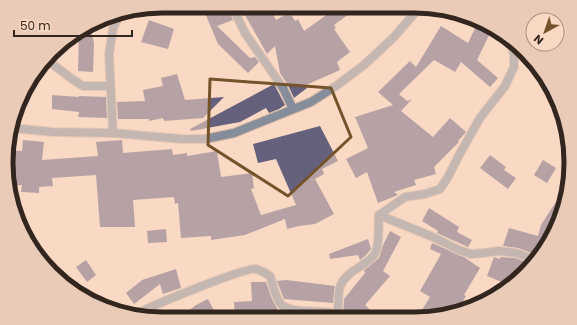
<svg xmlns="http://www.w3.org/2000/svg" width="577" height="325" viewBox="0 0 577 325" font-family="Poppins,sans-serif">
<rect width="100%" height="100%" fill="#f9d9c4"/>
<g fill="#65607c">
<path d="M202,6h25l6,14 -16,6 33,32 5,-1 4,5 -11,11 -30,-29z"/>
<path d="M238,6h30l8,14 9,-5 7,1 3,5 3,-2 6,12 35,-25h21l-26,19 2,3 -2,1 16,23 -13,10 3,8 -34,15 1,3 -13,10 -6,-13 -8,-12 -5,-27 -8,8 -22,-39 -2,1z"/>
<path d="M149,20l25,9 -6,20 -27,-7z"/>
<path d="M478,22l15,5 -16,33 21,18 -8,9 -29,-25 -6,10 -21,-12 -35,34 8,7 5,-2 -11,12 32,26 17,-19 16,14 -8,9 1,1 -25,25 2,7 -22,6 2,5 -22,7 4,3 -20,8 -11,-31 -11,6 -10,-19 22,-11 -13,-31 38,-12 -15,-13 32,-31 6,6 25,-41 27,17z"/>
<path d="M90,26l4,17 -1,29 -15,-1 1,-39z"/>
<path d="M177,74l8,26 39,-3 -21,21 -39,3 -1,-3 -14,3v-2h-31l-1,-17 28,-1 -2,-11 20,-4 -2,-8z"/>
<path d="M274,84l11,21 -6,4 -10,4 -3,-5 -26,14 -49,9 -1,-2z"/>
<path d="M52,95l27,2v-1l27,1 1,21 -29,-1 1,-5 -27,-3z"/>
<path d="M320,126l18,35 -16,8 2,5 -9,5 19,35 -19,10 -16,2 -12,3 -2,-10 -40,16 -34,5v-4l-30,2 -3,-35 -3,1 -1,-7 -41,3 2,27h-35l-4,-52 -44,3 1,8 -14,1v6l-18,-1 1,-7 -12,1 -4,-13 3,-23 13,1 1,-11 21,2 -2,18 56,-4 -2,-14 26,-2 1,13 49,-4 1,6 14,-2v3l30,-5 4,26 31,-4 2,15 -3,1 10,26 35,-10 -20,-46 -18,4 -5,-19z"/>
<path d="M490,155l16,12 -2,3 12,8 -8,11 -28,-21z"/>
<path d="M543,160l13,8 -9,15 -13,-8z"/>
<path d="M561,194l4,2 -15,45 -13,14 -19,-7 -15,-2 6,-18 29,8 3,-11z"/>
<path d="M429,208l30,19 -2,5 15,8 -4,7 -31,-14 1,-2 -16,-10z"/>
<path d="M166,229l1,13 -19,1 -1,-12z"/>
<path d="M390,231l11,6 -18,34 7,5 -25,29 14,13h-37l1,-3 1,-16 21,-26 -1,-3 15,-12 4,-13z"/>
<path d="M368,239l3,10 -5,6 -6,5 -2,-5 -28,4 -1,-5z"/>
<path d="M432,243l32,14 16,11 -16,27 2,1 -8,13 -23,9h-18l13,-21 -10,-6 21,-37 -11,-5z"/>
<path d="M494,257l6,2v-2l15,1 14,5 -20,22 -22,-9z"/>
<path d="M86,260l10,15 -9,7 -11,-15z"/>
<path d="M176,269l5,19 -18,6 -3,-10 -26,20 -8,-11 16,-13z"/>
<path d="M286,280l49,6 -2,17 -49,-4 -7,-18z"/>
<path d="M251,282h15l6,17 5,9 2,10h-44l-1,-16 18,-1z"/>
<path d="M208,299l10,19 -40,1 18,-14z"/>
</g>
<g fill="none" stroke-linecap="round" stroke-linejoin="round">
<g stroke="#d1b5a3" stroke-width="10">
<g id="minor">
<path d="M232,6l13,27 38,55 10,21"/>
<path d="M47,60l25,19 11,7h27"/>
<path d="M11,128l42,4 60,1 69,6h23l29,-6 77,-31 25,-16 28,-21 29,-27 28,-32"/>
<path d="M113,133l-4,-79 4,-25 7,-16"/>
<path d="M379,215l54,22 26,13 12,4 12,-1 15,-2 18,2 17,6"/>
<path d="M137,314c13,-8 109,-47 119,-45 5,1 10,5 14,7 3,8 5,20 10,27 8,12 43,6 58,11"/>
<path d="M336,318c4,-10 1,-22 4,-31 5,-16 25,-20 34,-32 6,-8 4,-30 5,-40l26,-18 20,-3 15,-5 8,-12 10,-20 22,-39 25,-32 9,-19v-13l-3,-11"/>
</g>
</g>
<use href="#minor" stroke="#848d99" stroke-width="8"/>
</g>
<path d="M0 0H577V325H0ZM210,79l121,9 20,49 -63,59 -80,-51z" fill="#f9d9c4" fill-opacity=".55" fill-rule="evenodd"/>
<path fill="none" stroke="#74532a" stroke-width="3" stroke-linejoin="round" d="M210,79l121,9 20,49 -63,59 -80,-51z"/>
<path d="M0 0H577V325H0ZM162 13H415A149 149 0 0 1 564 162V163A149 149 0 0 1 415 312H162A149 149 0 0 1 13 163V162A149 149 0 0 1 162 13Z" fill="#e9cbb7" fill-rule="evenodd"/>
<path fill="none" stroke="#32261e" stroke-width="5" d="M162 13H415A149 149 0 0 1 564 162V163A149 149 0 0 1 415 312H162A149 149 0 0 1 13 163V162A149 149 0 0 1 162 13Z"/>
<g transform="translate(545 32) rotate(220)"><circle r="19" fill="#f9d9c4" stroke="#a99182"/>
<path d="M0-3L7 15L0 10L-7 15Z" fill="#74532a"/>
<text y="-6" font-size="11" font-weight="bold" text-anchor="middle" fill="#32261e">N</text>
</g>
<path d="M14 30v6h118v-6" fill="none" stroke="#32261e" stroke-width="2"/>
<text x="20" y="30" font-size="12" fill="#32261e" stroke="#f9d9c4" stroke-width="3" paint-order="stroke">50 m</text>
</svg>
